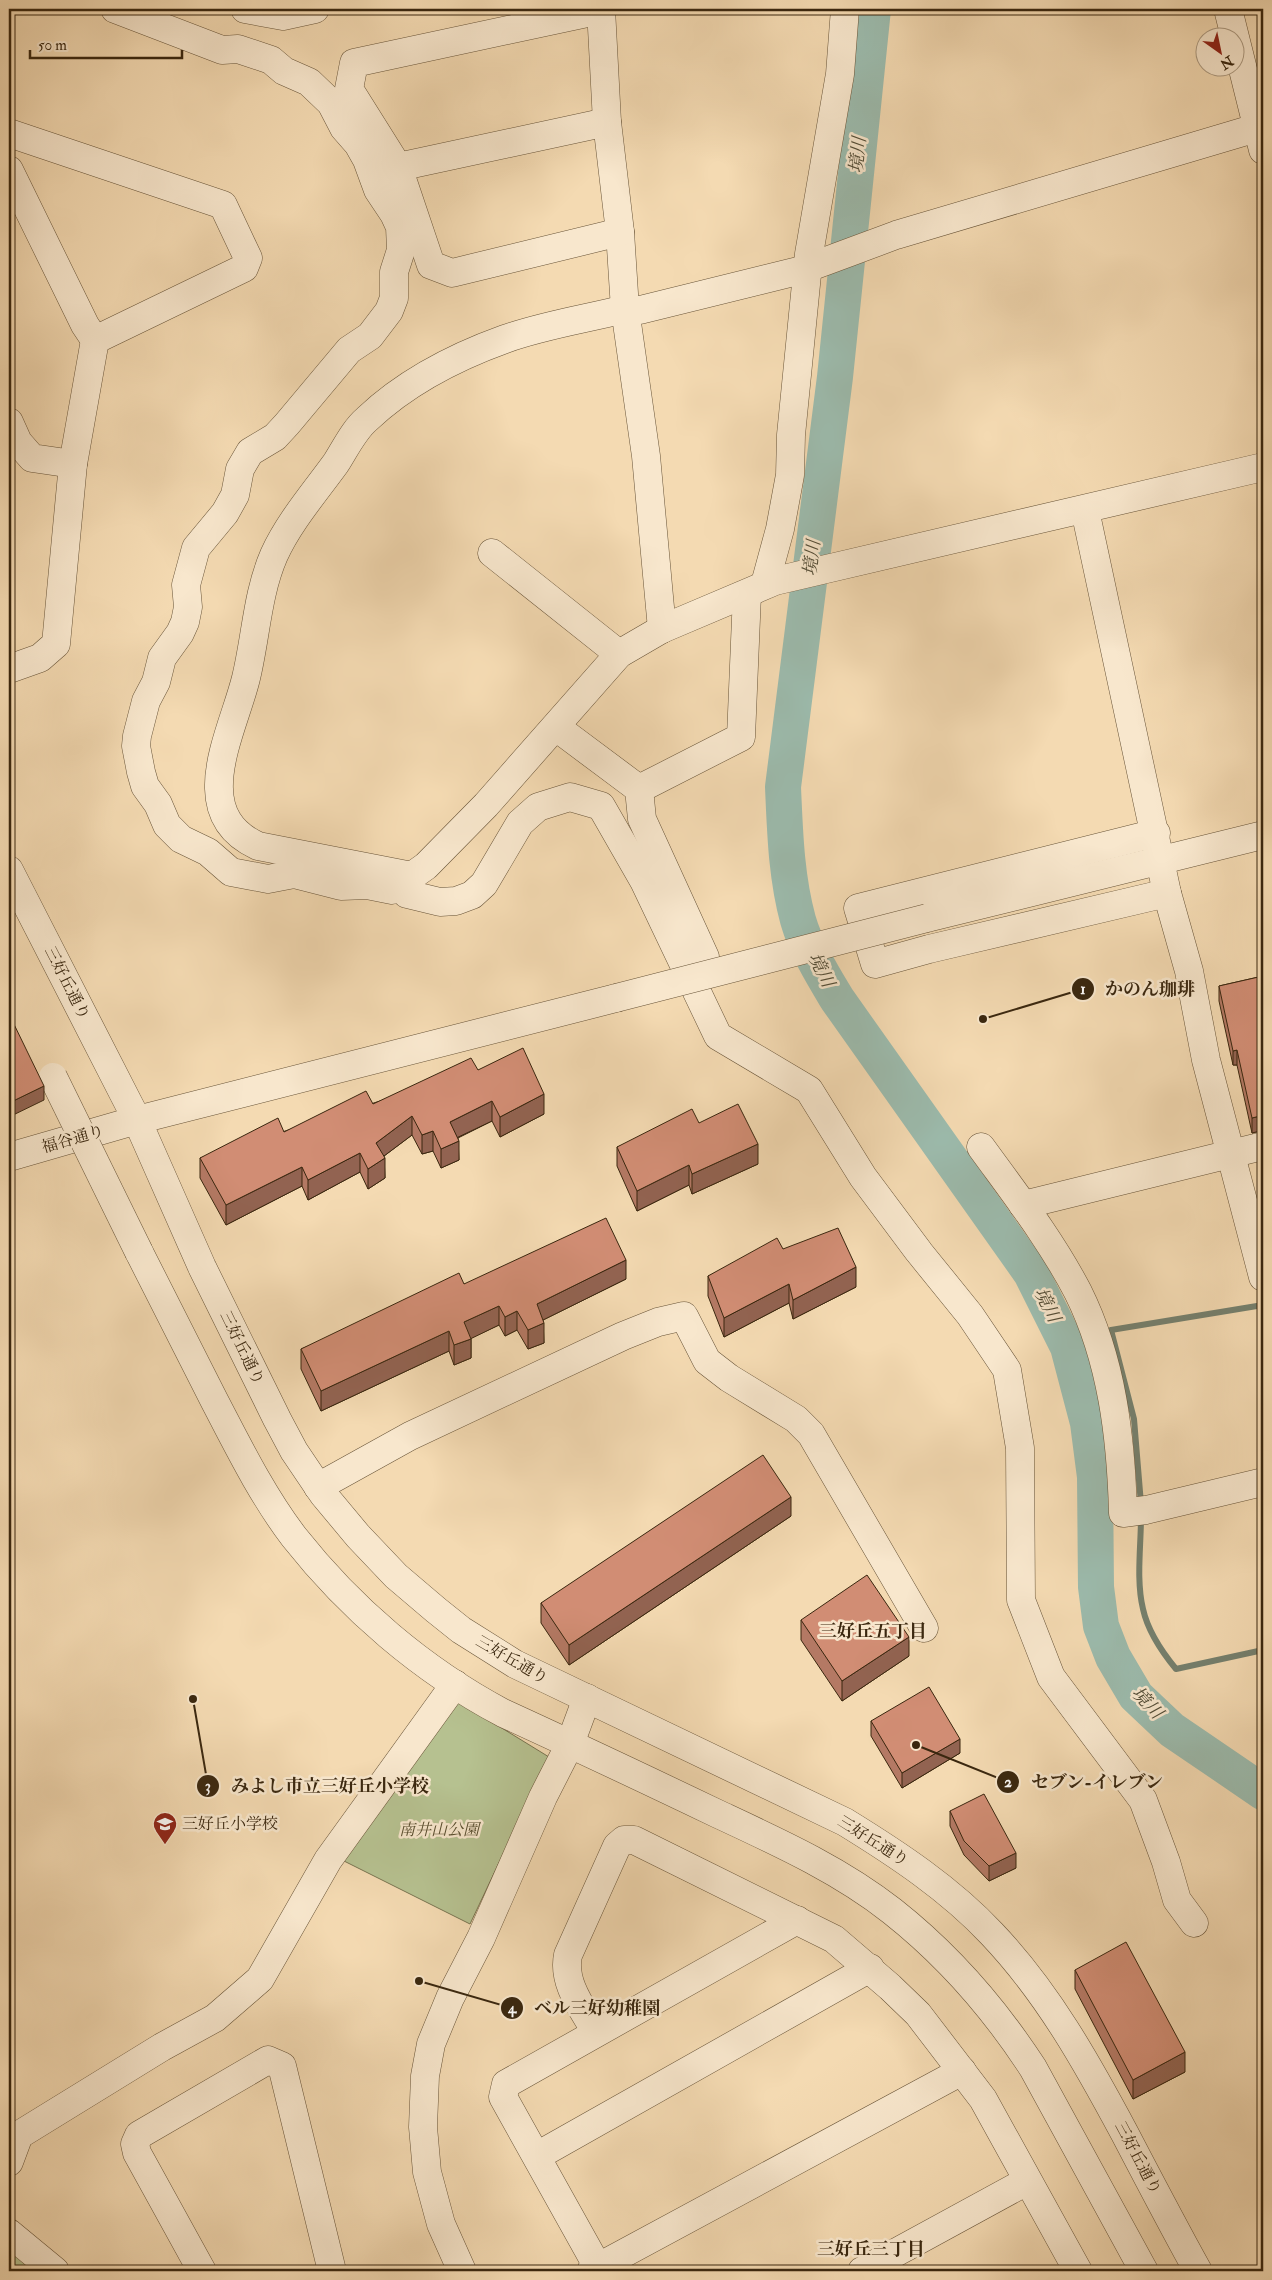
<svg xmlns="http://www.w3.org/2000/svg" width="1272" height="2280" viewBox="0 0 1272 2280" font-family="'IM FELL Double Pica','Noto Serif JP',serif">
<rect width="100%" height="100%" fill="#f4dab2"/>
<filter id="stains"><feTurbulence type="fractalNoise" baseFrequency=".004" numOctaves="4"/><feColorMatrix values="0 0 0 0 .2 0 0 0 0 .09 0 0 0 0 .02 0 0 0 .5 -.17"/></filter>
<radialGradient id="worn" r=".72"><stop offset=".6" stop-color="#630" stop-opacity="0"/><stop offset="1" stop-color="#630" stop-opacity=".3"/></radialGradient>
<g fill="#b6c190" stroke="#787450">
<path d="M448,1695l101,62 -79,167 -132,-66z"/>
<path d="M9,2249l26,22h-26z"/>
</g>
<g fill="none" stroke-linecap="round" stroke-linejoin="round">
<g stroke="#75806e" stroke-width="6">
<path d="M1141,1504l-7,-85 -23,-89 152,-25"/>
<path d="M1141,1517c0,29 -5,63 2,92 5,23 19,43 33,60l87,-19"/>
</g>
<path stroke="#9cbbad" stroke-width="36" d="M873,9l-38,368 -52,410c2,44 3,89 15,133 8,28 24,54 39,79l194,274 37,74 20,76 7,54 1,110 5,39 12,31 23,39 36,34 91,62"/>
<g stroke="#685438" stroke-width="29">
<g id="minor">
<path d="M115,9l107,41 16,-1 33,11 13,11 25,11 22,21 13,25 14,16 9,16 11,30 16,24 6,13 1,23 -7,22v26l-5,13 -19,25 -21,14 -62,74 -12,13 -25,15 -10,17 -5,26 -10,18 -29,35 -10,37 2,22 -3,15 -5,11 -18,25 -6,24 -10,19 -9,35 -1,10 5,26 4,14 13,18 9,21 14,14 27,13 23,20 37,7 26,-5 47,12 26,-1 25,5"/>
<path d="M245,9l38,7 32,-7"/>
<path d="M601,9l6,113 13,110 5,77 21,147 16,173"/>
<path d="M1228,9l35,141"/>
<path d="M601,10l-247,53 -5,26 49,78 33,98 21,8 168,-41"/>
<path d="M1263,126l-367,109 -94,35 -162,40 -15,-1c-40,10 -81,16 -120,30 -50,18 -99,43 -138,80 -13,11 -22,30 -31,44 -21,29 -47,59 -62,92 -17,39 -18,82 -28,123 -13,54 -60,135 12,168l154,30 14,-10 60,-61 133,-151 43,-25 113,-48 488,-114"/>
<path d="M9,133l214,72 25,53 -4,10 -149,72 -22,124 -17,180 -16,14 -31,11"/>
<path d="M398,167l209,-45"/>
<path d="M9,170l76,155 10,15"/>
<path d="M9,422l9,20 14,16 41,6"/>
<path d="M1085,510l82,383 22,78 17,89 57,217"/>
<path d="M492,553l127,101"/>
<path d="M765,584l15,-55 10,-54 1,-40 18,-181 31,-180 5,-65"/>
<path d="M556,727l83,62 3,30 63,138"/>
<path d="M639,789l102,-52 6,-143"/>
<path d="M1156,833l-298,75 17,56 54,-15 238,-56"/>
<path d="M9,870l128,250 65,147 75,152 17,32 29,43 35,42 38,40 40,34 25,20 54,34 330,158c52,32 105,67 147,112 56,59 95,129 133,200 24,46 48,92 73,137"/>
<path d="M412,876l-5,18 33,8 16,-1 16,-6 12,-11 36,-61 18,-16 32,-10 31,9 43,75 74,155 91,54 54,87 56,75 51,63 37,55 13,78 1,152 30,77 92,123 23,62 11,38 17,23"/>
<path d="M927,918l336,-83"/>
<path d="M981,1147c34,47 70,93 97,145 34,68 43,146 45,221l23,-3 117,-28"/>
<path d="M9,1157l128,-37 479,-122"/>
<path d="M1023,1205l240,-59"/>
<path d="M139,1252c25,49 50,98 75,148 24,46 48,95 80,137 56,71 128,133 209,176 72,33 144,67 215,101 60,28 122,56 174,97 57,45 102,97 141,157l111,203"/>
<path d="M318,1487l92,-51 213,-100 35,-14 26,-6 23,45 22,17 67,41 15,15 113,194"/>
<path d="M596,2032c-13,-23 -34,-49 -28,-77l49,-109 7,-6h10l200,99 56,48 28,27 65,85 95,172"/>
<path d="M537,2156l333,-188"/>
<path d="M9,2162l10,-27 143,-88 53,-29 45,-39 68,-119 127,-176"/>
<path d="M9,2233l46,38"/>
<path d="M202,2271l-65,-118 -2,-9 4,-9 129,-75 14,6 50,205"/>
<path d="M462,2271l-21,-47 -14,-52 -4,-45 2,-51 6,-32 19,-46 31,-60 62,-141 27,-53 17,-46"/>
<path d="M591,2271l371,-200"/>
<path d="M600,2271l-97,-174 3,-13 291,-164"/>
<path d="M862,2271l165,-90"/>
</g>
</g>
<use href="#minor" stroke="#f8e7cd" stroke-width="28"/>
<g stroke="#685438" stroke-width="29" stroke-linecap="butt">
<g id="minor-bridge">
<path d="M616,998l311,-80"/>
<path d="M53,1077l86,175"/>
</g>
</g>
<use href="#minor-bridge" stroke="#f8e7cd" stroke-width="28"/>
</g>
<g fill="#b47964" stroke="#3a270f">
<path d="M1263,976v155h-3l-8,2 -15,-68h-4l-14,-64v-15z"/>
<path d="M478,1070l66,44 -44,23 -8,-16 -34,17 1,22 -18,8 -8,-17 -11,3 -10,-19 -28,21 1,22 -17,11 -8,-17 -52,28 -6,-14 -76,39 -26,-47v-20z"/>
<path d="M699,1123l59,41 -66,30 -3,-9 -52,26 -20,-45v-19z"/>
<path d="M783,1249l73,38 -63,32 -4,-16 -65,34 -16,-41v-20z"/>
<path d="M626,1279l-83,41 1,23 -16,6 -11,-19 -12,6 -6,-11 -28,13v20l-17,7 -5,-14 -128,60 -20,-42v-20l163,-65z"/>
<path d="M791,1516l-222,149 -28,-42v-20z"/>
<path d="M801,1620l108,36 -67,45 -41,-61z"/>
<path d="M871,1721l89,32 -58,35 -31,-52z"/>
<path d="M950,1811l66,57 -27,13 -25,-26 -14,-29z"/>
<path d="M1075,1970l110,102 -52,27 -58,-110z"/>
</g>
<g fill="#926351" stroke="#3a270f">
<path d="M1237,1050v15h-4v-14z"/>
<path d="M44,1086v14l-35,17v-14z"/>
<path d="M544,1094v20l-44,23v-20z"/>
<path d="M492,1101v20l-42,20v-19z"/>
<path d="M412,1116v19l-36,27v-19z"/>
<path d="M1260,1116v15l-8,2v-15z"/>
<path d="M433,1131v20l-11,3v-19z"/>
<path d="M459,1141v19l-18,8v-19z"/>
<path d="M758,1144v20l-66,30v-20z"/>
<path d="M360,1153v19l-52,28v-20z"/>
<path d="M385,1158v20l-17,11v-20z"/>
<path d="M689,1165v20l-52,26v-20z"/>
<path d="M302,1167v19l-76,39v-20z"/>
<path d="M626,1260v19l-89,44v-19z"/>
<path d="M856,1267v20l-63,32v-19z"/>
<path d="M789,1284v19l-65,34v-19z"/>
<path d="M499,1306v19l-35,17v-20z"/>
<path d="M517,1311v19l-12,6v-19z"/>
<path d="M544,1323v20l-16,6v-19z"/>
<path d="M449,1331v20l-128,60v-20z"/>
<path d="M471,1339v19l-17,7v-20z"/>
<path d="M791,1497v19l-222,149v-20z"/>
<path d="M909,1637v19l-67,45v-20z"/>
<path d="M960,1739v14l-58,35v-15z"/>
<path d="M1016,1853v15l-27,13v-15z"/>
<path d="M1185,2052v20l-52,27v-19z"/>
</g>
<g fill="#d18d74" stroke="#3a270f">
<path d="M1263,976v141l-3,-1 -8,2 -15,-68 -4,1 -14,-65z"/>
<path d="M9,1014l35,72 -35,17z"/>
<path d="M523,1048l21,46 -44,23 -8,-16 -42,21 9,19 -18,8 -8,-18 -11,4 -10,-19 -36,27 9,15 -17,11 -8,-16 -52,27 -6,-13 -76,38 -26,-47 78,-40 6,14 82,-41 7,13 98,-46 7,12z"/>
<path d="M738,1104l20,40 -66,30 -3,-9 -52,26 -20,-44 75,-38 7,14z"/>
<path d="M606,1218l20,42 -89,44 7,19 -16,7 -11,-19 -12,6 -6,-11 -35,16 7,17 -17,6 -5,-14 -128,60 -20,-42 158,-76 5,11z"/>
<path d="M838,1228l18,39 -63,33 -4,-16 -65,34 -16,-42 69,-38 6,11z"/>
<path d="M763,1455l28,42 -222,148 -28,-42z"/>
<path d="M867,1575l42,62 -67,44 -41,-61z"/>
<path d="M929,1687l31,52 -58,34 -31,-52z"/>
<path d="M984,1794l32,59 -27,13 -25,-25 -14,-30z"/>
<path d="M1126,1942l59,110 -52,28 -58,-110z"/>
</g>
<defs>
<g id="school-pin" transform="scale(1.25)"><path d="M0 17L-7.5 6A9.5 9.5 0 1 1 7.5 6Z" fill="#8f2418" stroke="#f8e7cd"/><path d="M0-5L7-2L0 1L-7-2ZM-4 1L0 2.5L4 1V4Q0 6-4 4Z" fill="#fff"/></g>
</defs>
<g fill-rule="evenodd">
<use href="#school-pin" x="165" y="1824"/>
</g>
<g text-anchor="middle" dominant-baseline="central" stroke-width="5" stroke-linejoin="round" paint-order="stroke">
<g font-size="16" fill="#3a270f" stroke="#f8e7cd">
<text transform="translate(67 983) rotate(63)">三好丘通り</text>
<text transform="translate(73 1139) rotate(-16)">福谷通り</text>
<text transform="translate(242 1348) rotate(64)">三好丘通り</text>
<text transform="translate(512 1660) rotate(30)">三好丘通り</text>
<text transform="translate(873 1841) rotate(32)">三好丘通り</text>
<text transform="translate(1138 2158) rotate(62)">三好丘通り</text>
</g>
<g font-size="16" fill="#3a270f" stroke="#f8e7cd" text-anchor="start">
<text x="182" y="1824">三好丘小学校</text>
</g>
<g font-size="16" font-style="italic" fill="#594e2f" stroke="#f8e7cd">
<text x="439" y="1830">南井山公園</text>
</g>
<g font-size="18" font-style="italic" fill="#524c36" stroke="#f8e7cd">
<text transform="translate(858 155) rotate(-84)">境川</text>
<text transform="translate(812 558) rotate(-83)">境川</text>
<text transform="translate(821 970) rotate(63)">境川</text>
<text transform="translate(1047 1305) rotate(63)">境川</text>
<text transform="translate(1147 1703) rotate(47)">境川</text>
</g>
<g font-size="18" font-weight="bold" fill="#3a270f" stroke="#f8e7cd">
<text x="873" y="1631">三好丘五丁目</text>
<text x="871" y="2249">三好丘三丁目</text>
</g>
</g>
<path fill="none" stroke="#3a270f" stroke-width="2" d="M983 1019L1083 989M916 1745L1008 1782M193 1699L208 1786M419 1981L512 2008"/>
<g fill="#3a270f" stroke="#f8e7cd" stroke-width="2">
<circle cx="983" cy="1019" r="5"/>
<circle cx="916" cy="1745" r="5"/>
<circle cx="193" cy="1699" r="5"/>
<circle cx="419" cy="1981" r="5"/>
<circle cx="1083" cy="989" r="12"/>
<circle cx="1008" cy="1782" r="12"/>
<circle cx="208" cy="1786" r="12"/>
<circle cx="512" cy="2008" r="12"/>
</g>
<g font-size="15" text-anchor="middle" font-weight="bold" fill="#fff">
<text x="1083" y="994">1</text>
<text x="1008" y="1787">2</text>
<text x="208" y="1791">3</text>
<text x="512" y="2013">4</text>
</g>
<g font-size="18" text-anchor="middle" font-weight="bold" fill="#3a270f" stroke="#f8e7cd" stroke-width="5" stroke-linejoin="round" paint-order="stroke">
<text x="1150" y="995">かのん珈琲</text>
<text x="1097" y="1788">セブン-イレブン</text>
<text x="330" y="1792">みよし市立三好丘小学校</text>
<text x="597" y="2014">ベル三好幼稚園</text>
</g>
<rect width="1272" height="2280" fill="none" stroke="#f4dab2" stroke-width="30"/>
<rect x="10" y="10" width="1252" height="2260" fill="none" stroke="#3a270f" stroke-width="2.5"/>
<rect x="15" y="15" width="1242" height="2250" fill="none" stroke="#3a270f"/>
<g transform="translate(1220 52) rotate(147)"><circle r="24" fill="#f8e7cd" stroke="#ac9a81"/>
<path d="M0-4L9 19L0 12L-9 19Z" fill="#8f2418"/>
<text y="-8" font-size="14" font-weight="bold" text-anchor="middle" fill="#3a270f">N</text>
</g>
<path d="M30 50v8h152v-8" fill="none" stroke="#3a270f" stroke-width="2.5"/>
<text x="38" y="50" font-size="15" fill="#3a270f" stroke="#f8e7cd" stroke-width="4" paint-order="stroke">50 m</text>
<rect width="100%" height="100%" filter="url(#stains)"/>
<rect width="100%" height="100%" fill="url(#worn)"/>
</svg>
